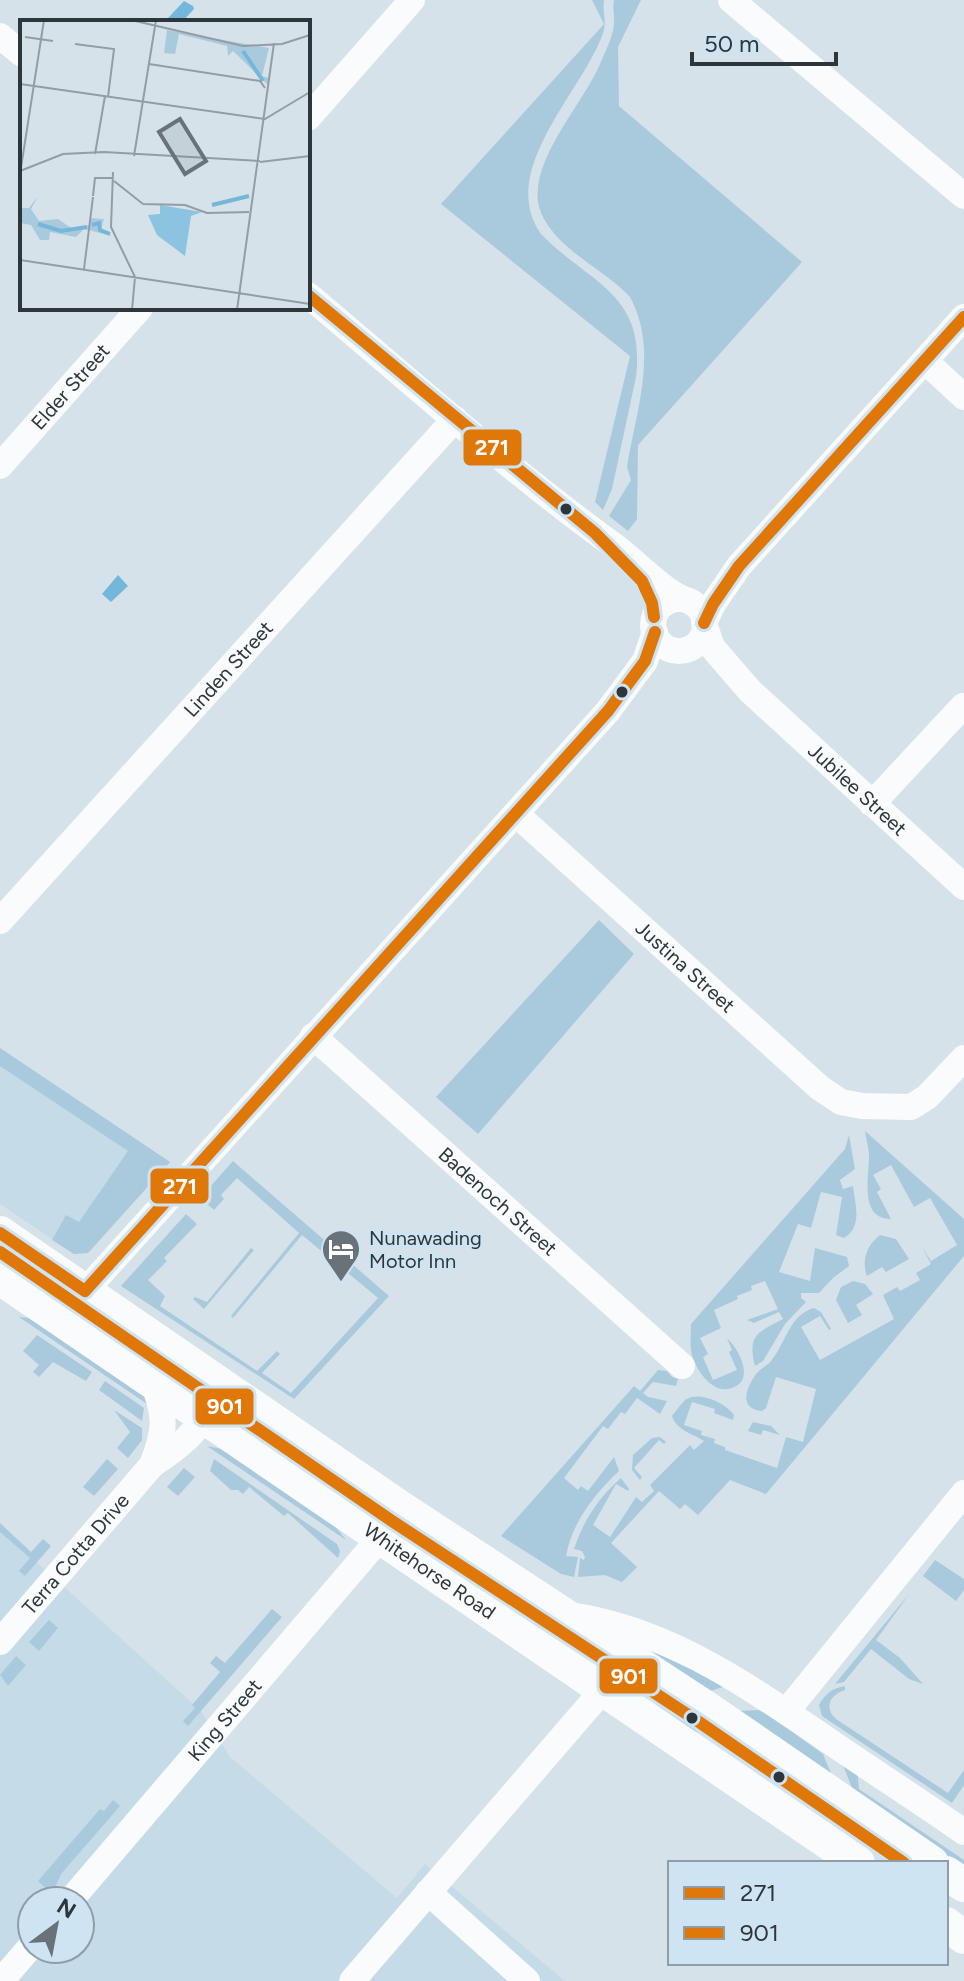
<svg xmlns="http://www.w3.org/2000/svg" width="964" height="1981" viewBox="0 0 964 1981" font-family="Figtree,sans-serif">
<rect width="100%" height="100%" fill="#d6e2ea"/>
<g fill="#c5dbe8" fill-rule="evenodd">
<path d="M0,1048l170,114 -82,91 -14,1 -74,-50z"/>
<path d="M0,1529l201,182 29,46 167,141 28,-34 140,117h-565zM32,1901h48v48h-48z"/>
</g>
<g fill="#a9cadd">
<path d="M592,0h12c-2,13 4,22 -2,36 -22,58 -105,136 -61,198 49,50 105,59 95,143l-24,112 -9,21 -8,-8 35,-146 -189,-152 163,-180z"/>
<path d="M614,0h27l-23,47 1,59 183,156 -164,183 -1,74 -9,12 -19,-15 22,-36 -4,-13c9,-57 32,-116 3,-170 -26,-28 -67,-44 -86,-78 -27,-46 38,-112 56,-155 5,-12 13,-27 14,-40 1,-8 -2,-16 0,-24z"/>
<path d="M599,920l35,34 -156,180 -42,-37z"/>
<path d="M0,1048l170,114 -82,91 -14,1 -22,-14 14,-25 13,7 49,-71 -128,-85z"/>
<path d="M865,1131l99,88v37l-198,238 -36,-14 -32,35 -13,-11 -5,5 -21,-18 -48,52 26,24 -15,15 -17,-7 -27,2 2,-19 4,2 1,-3 -3,-6 -8,-2c9,-28 25,-52 47,-71l8,11 -1,2 -12,-7 -23,41 17,12 26,-40 6,5 12,-11 -4,-6 40,-40 4,5 10,-9c-11,-7 -28,-11 -32,-25 4,-5 9,-12 13,-16 14,-10 41,3 49,15l-1,5 -19,-7 1,-4 -23,-7 -8,23 18,6 -1,4 14,4 -1,4 11,4v3l52,18 9,-31 17,5 13,-53 -40,-12 -10,31 -4,3c-24,-2 -16,-24 -5,-38 4,-5 10,-7 14,-12 15,-18 18,-46 43,-53l7,4 10,17 -2,1 -9,-14 -19,11 19,33 74,-41 -11,-24 14,-8 3,4 20,-11 -4,-7 15,-9 -9,-17 9,14 26,-16 -27,-47 -16,9 -23,-42 -18,10 8,14 -4,3 14,27c-32,0 -22,-42 -22,-63 0,-8 -3,-16 -4,-25z"/>
<path d="M849,1135l6,34 -15,11 3,9 10,-3c2,18 10,41 -9,52l-8,-3 6,-38 -21,-5 -10,36 -13,-4 -19,48 31,9 5,-33 32,9 2,9 -16,12 -14,15h-18v5l5,4 -21,22 -22,37 -8,5c-8,-31 3,-34 28,-47l-4,-7 -25,11 -7,-3 31,-11 -13,-28 -14,5 1,4 -15,6 1,3 -24,11 7,18 -21,10 8,16 -5,3 10,23 24,-10 -8,-18 3,-2 -5,-12c13,12 30,46 1,51 -19,3 -35,-24 -37,-39 -1,-8 0,-17 0,-26l154,-175z"/>
<path d="M233,1161l156,135 -95,103 -173,-113 65,-72 11,10 -33,34 3,3 -19,19 17,16 -5,10 97,65 20,-20 3,3 -18,19 29,20 87,-95 -76,-63 -69,83 -2,-2 68,-83 -62,-55 -16,17 3,4 -10,11 -14,-12z"/>
<path d="M880,1235l16,4 13,20 -23,13 -4,-5 -15,9c-6,-16 0,-31 13,-41z"/>
<path d="M251,1248l3,2 -50,59 -11,-10 2,-2 12,5z"/>
<path d="M853,1281l12,3 8,10 -17,11 6,10 -14,8 -12,-23 5,-13z"/>
<path d="M19,1317l11,1 115,78 8,12z"/>
<path d="M37,1335l55,37 -6,9 -33,-19 -14,15 -6,-5 6,-7 -16,-14z"/>
<path d="M658,1370l9,1 5,6 6,2 -2,7 -23,-4 -10,11 5,4 19,4 -7,13 -23,-16 -12,16 -4,-2 -13,17 -5,-3 -39,52 14,12 3,-4 7,5 26,-34 5,14c-24,23 -47,51 -53,85l12,1 -4,20 -13,-3 -60,-38 133,-150 6,5z"/>
<path d="M105,1381l39,27 -2,13 -43,-31z"/>
<path d="M220,1401l199,135 61,51 -261,-173z"/>
<path d="M114,1410l28,18v12l-14,18 -11,-10 13,-16z"/>
<path d="M753,1422l18,4 9,9 -17,-5 -2,5 -13,-4 -3,5z"/>
<path d="M660,1437l6,5 -2,2 -5,-4 -25,28 8,9 -2,3 -8,-10 1,-15 19,-17z"/>
<path d="M207,1446l15,3 114,78 10,13z"/>
<path d="M107,1459l11,10 -24,27 -11,-9z"/>
<path d="M214,1459l123,85 3,7 -2,7 -50,-45 -4,3 -35,-29 -6,7 -5,-4h-7l-21,-19z"/>
<path d="M184,1468l11,9 -17,19 -11,-9z"/>
<path d="M0,1523l31,29 12,-13 8,7 -26,30 -6,-5 11,-13 -30,-26z"/>
<path d="M935,1560l29,19v11l-8,11 -33,-25z"/>
<path d="M910,1593l-34,47 24,18 23,26 -14,-5 -38,-30 -27,33 -9,2z"/>
<path d="M272,1609l10,8 -94,109 -5,-5 12,-13 -3,-3 28,-33 -10,-9 6,-7 9,7z"/>
<path d="M49,1620l9,8 -19,23 -10,-9z"/>
<path d="M608,1628l118,58 -19,6z"/>
<path d="M16,1656l10,9 -18,21 -8,-11z"/>
<path d="M627,1683l14,2 48,32 8,9v10z"/>
<path d="M845,1686v4c-16,5 -21,18 -9,29l112,74 16,-23v15l-12,18 -130,-87 -3,-11c6,-11 13,-17 26,-19z"/>
<path d="M762,1710l61,44 9,22 -96,-65z"/>
<path d="M731,1747l11,7 159,109h-7l-158,-109z"/>
<path d="M839,1755l18,12 2,22 105,71v9l-112,-81z"/>
<path d="M113,1800l7,6 -59,68 -9,20 -14,-13 62,-72 4,2z"/>
</g>
<g fill="#74b7da">
<path d="M184,1l9,5 1,3 -12,13h-14v-4z"/>
<path d="M118,575l10,11 -17,16 -9,-8z"/>
</g>
<g fill="none" stroke-linecap="round" stroke-linejoin="round">
<g stroke="#f9fbfc" stroke-width="26">
<path d="M731,0l233,196"/>
<path d="M0,36l22,18"/>
<path d="M308,118l104,-118"/>
<path d="M308,295c101,85 201,175 308,252 22,17 44,41 67,52"/>
<path d="M925,361l39,36"/>
<path id="s1" d="M0,466l140,-158"/>
<circle cx="679" cy="625" r="26"/>
<path d="M704,623l9,-19 26,-38 225,-249"/>
<path id="s2" d="M705,626l7,21 38,44 214,196"/>
<path d="M872,804l91,-98"/>
<path id="s3" d="M516,814l304,274 21,14 21,4 49,1 16,-10 37,-39"/>
<path id="s4" d="M0,921l455,-502"/>
<path id="s5" d="M313,1036l369,330"/>
<path d="M85,1291l523,-580 37,-50 10,-29"/>
<path d="M152,1465c14,-35 14,-48 1,-83"/>
<path d="M568,1615c95,13 171,65 248,117 49,34 99,66 148,100"/>
<path id="s6" d="M0,1642l152,-177c21,-14 52,-35 56,-62 1,-9 -4,-22 -6,-32"/>
<path d="M786,1712l178,-219"/>
<path d="M428,1892l99,89"/>
<path id="s7" d="M70,1901l310,-363"/>
<path d="M1,1981l31,-36"/>
<path d="M352,1981l251,-291 25,-33"/>
</g>
<g stroke="#f9fbfc" stroke-width="34">
<path d="M0,1233l401,275 307,201 224,154"/>
<path id="s8" d="M0,1278l858,585"/>
<path d="M946,1873l18,12"/>
<path d="M946,1924l18,13"/>
</g>
<g stroke="#cee4f2" stroke-width="18">
<g id="bus-1">
<path d="M308,295l287,238 47,48 10,22 2,14"/>
<path d="M704,623l9,-19 26,-38 225,-249"/>
<path d="M0,1233l85,58 523,-580 37,-50 10,-29"/>
</g>
</g>
<g stroke="#cee4f2" stroke-width="18">
<path id="bus-2" d="M0,1252l392,269 307,201 205,141"/>
</g>
<use href="#bus-1" stroke="#e07709" stroke-width="12"/>
<use href="#bus-2" stroke="#e07709" stroke-width="12"/>
</g>
<defs>
<g id="hotel-pin" transform="scale(2)"><path d="M0 17L-7.5 6A9.5 9.5 0 1 1 7.5 6Z" fill="#687278" stroke="#cee4f2"/><path d="M-6-4.5h1.5V1H6V5H4.5V3h-9V5H-6ZM-4 0a1.8 1.8 0 1 1 3.6 0ZM.5 0V-2.5h3Q6-2.5 6 0Z" fill="#fff"/></g>
</defs>
<g fill-rule="evenodd">
<use href="#hotel-pin" x="341" y="1249"/>
</g>
<g fill="#2d363b" stroke="#cee4f2" stroke-width="3">
<circle cx="566" cy="509" r="7"/>
<circle cx="622" cy="692" r="7"/>
<circle cx="692" cy="1718" r="7"/>
<circle cx="779" cy="1777" r="7"/>
</g>
<g text-anchor="middle" dominant-baseline="central" stroke-width="6" stroke-linejoin="round" paint-order="stroke">
<g font-size="20" fill="#2d363b" stroke="#cee4f2">
<text stroke="none"><textPath href="#s1" startOffset="106">Elder Street</textPath></text>
<text stroke="none"><textPath href="#s4" startOffset="340">Linden Street</textPath></text>
<text stroke="none"><textPath href="#s2" startOffset="226">Jubilee Street</textPath></text>
<text stroke="none"><textPath href="#s3" startOffset="228">Justina Street</textPath></text>
<text stroke="none"><textPath href="#s5" startOffset="248">Badenoch Street</textPath></text>
<text stroke="none"><textPath href="#s6" startOffset="116">Terra Cotta Drive</textPath></text>
<text stroke="none"><textPath href="#s8" startOffset="520">Whitehorse Road</textPath></text>
<text stroke="none"><textPath href="#s7" startOffset="238">King Street</textPath></text>
</g>
<g font-size="20" fill="#2d363b" stroke="#cee4f2" text-anchor="start">
<text x="369" y="1238">Nunawading<tspan x="369" dy="23">Motor Inn</tspan></text>
</g>
</g>
<g transform="translate(20 20)">
<rect width="290" height="290" fill="#d6e2ea"/>
<path d="M147,10l102,18 -7,28 7,2 -1,7 -35,-34 -5,5 -1,-10 -48,-12 -4,20 -11,-1zM18,176l-7,13 8,12 19,-2 16,11 15,-5 1,-7 14,1 -3,10 11,7 -28,-7 -8,8 -26,-5 -1,8h-9l-9,-15 -11,-2v-15h9z" fill="#a9cadd"/>
<path d="M140,185l42,7 -11,4 -6,40 -28,-21 -9,-20 12,-1z" fill="#8cc3e0"/>
<path fill="none" stroke="#74b7da" stroke-width="4" d="M223,31l20,30M192,185l37,-9M18,204l23,7 26,-4M72,205l7,-2 1,7 10,4"/>
<path fill="none" stroke="#929da4" stroke-width="2" d="M111,0l112,26 39,-2 28,-9M5,17l28,4M55,24l39,5 -6,48M129,44l111,17 5,7M0,64l245,35 45,-27M75,134l10,-58M114,136l22,-136M240,142l50,-6M0,151l43,-17 41,-2 156,9M93,152l-2,55 24,50 -3,33M0,154l24,-154M94,161l29,23M73,176l2,-18h17M123,184l42,1 22,8 42,-1M0,240l290,44M64,249l9,-72M217,290l37,-267"/>
<path fill="#687278" fill-opacity="0.15" stroke="#687278" stroke-width="4" d="M160,99l26,42 -21,13 -26,-42z"/>
<rect width="290" height="290" fill="none" stroke="#2d363b" stroke-width="4"/>
</g>
<g stroke="#cee4f2" stroke-width="3">
<rect x="462" y="428" width="61" height="39" rx="8" fill="#e07709"/>
<rect x="149" y="1167" width="61" height="38" rx="8" fill="#e07709"/>
<rect x="194" y="1387" width="61" height="39" rx="8" fill="#e07709"/>
<rect x="598" y="1657" width="61" height="38" rx="8" fill="#e07709"/>
</g>
<g font-size="22" text-anchor="middle" font-weight="bold" fill="#fff">
<text x="492" y="455">271</text>
<text x="180" y="1194">271</text>
<text x="225" y="1414">901</text>
<text x="629" y="1684">901</text>
</g>
<rect x="668" y="1861" width="280" height="104" fill="#cee4f2" stroke="#8e9ea9" stroke-width="2"/>
<rect x="684" y="1887" width="40" height="12" fill="#e07709" stroke="#8e9ea9" stroke-width="2"/>
<text x="740" y="1901" font-size="24" fill="#2d363b">271</text>
<rect x="684" y="1927" width="40" height="12" fill="#e07709" stroke="#8e9ea9" stroke-width="2"/>
<text x="740" y="1941" font-size="24" fill="#2d363b">901</text>
<g transform="translate(56 1925) rotate(32)"><circle r="38" fill="#cee4f2" stroke="#8e9ea9" stroke-width="2"/>
<path d="M0-6L14 30L0 20L-14 30Z" fill="#687278"/>
<text y="-12" font-size="22" font-weight="bold" text-anchor="middle" fill="#2d363b">N</text>
</g>
<path d="M692 52v12h144v-12" fill="none" stroke="#2d363b" stroke-width="4"/>
<text x="704" y="52" font-size="24" fill="#2d363b" stroke="#cee4f2" stroke-width="6" paint-order="stroke">50 m</text>
</svg>
